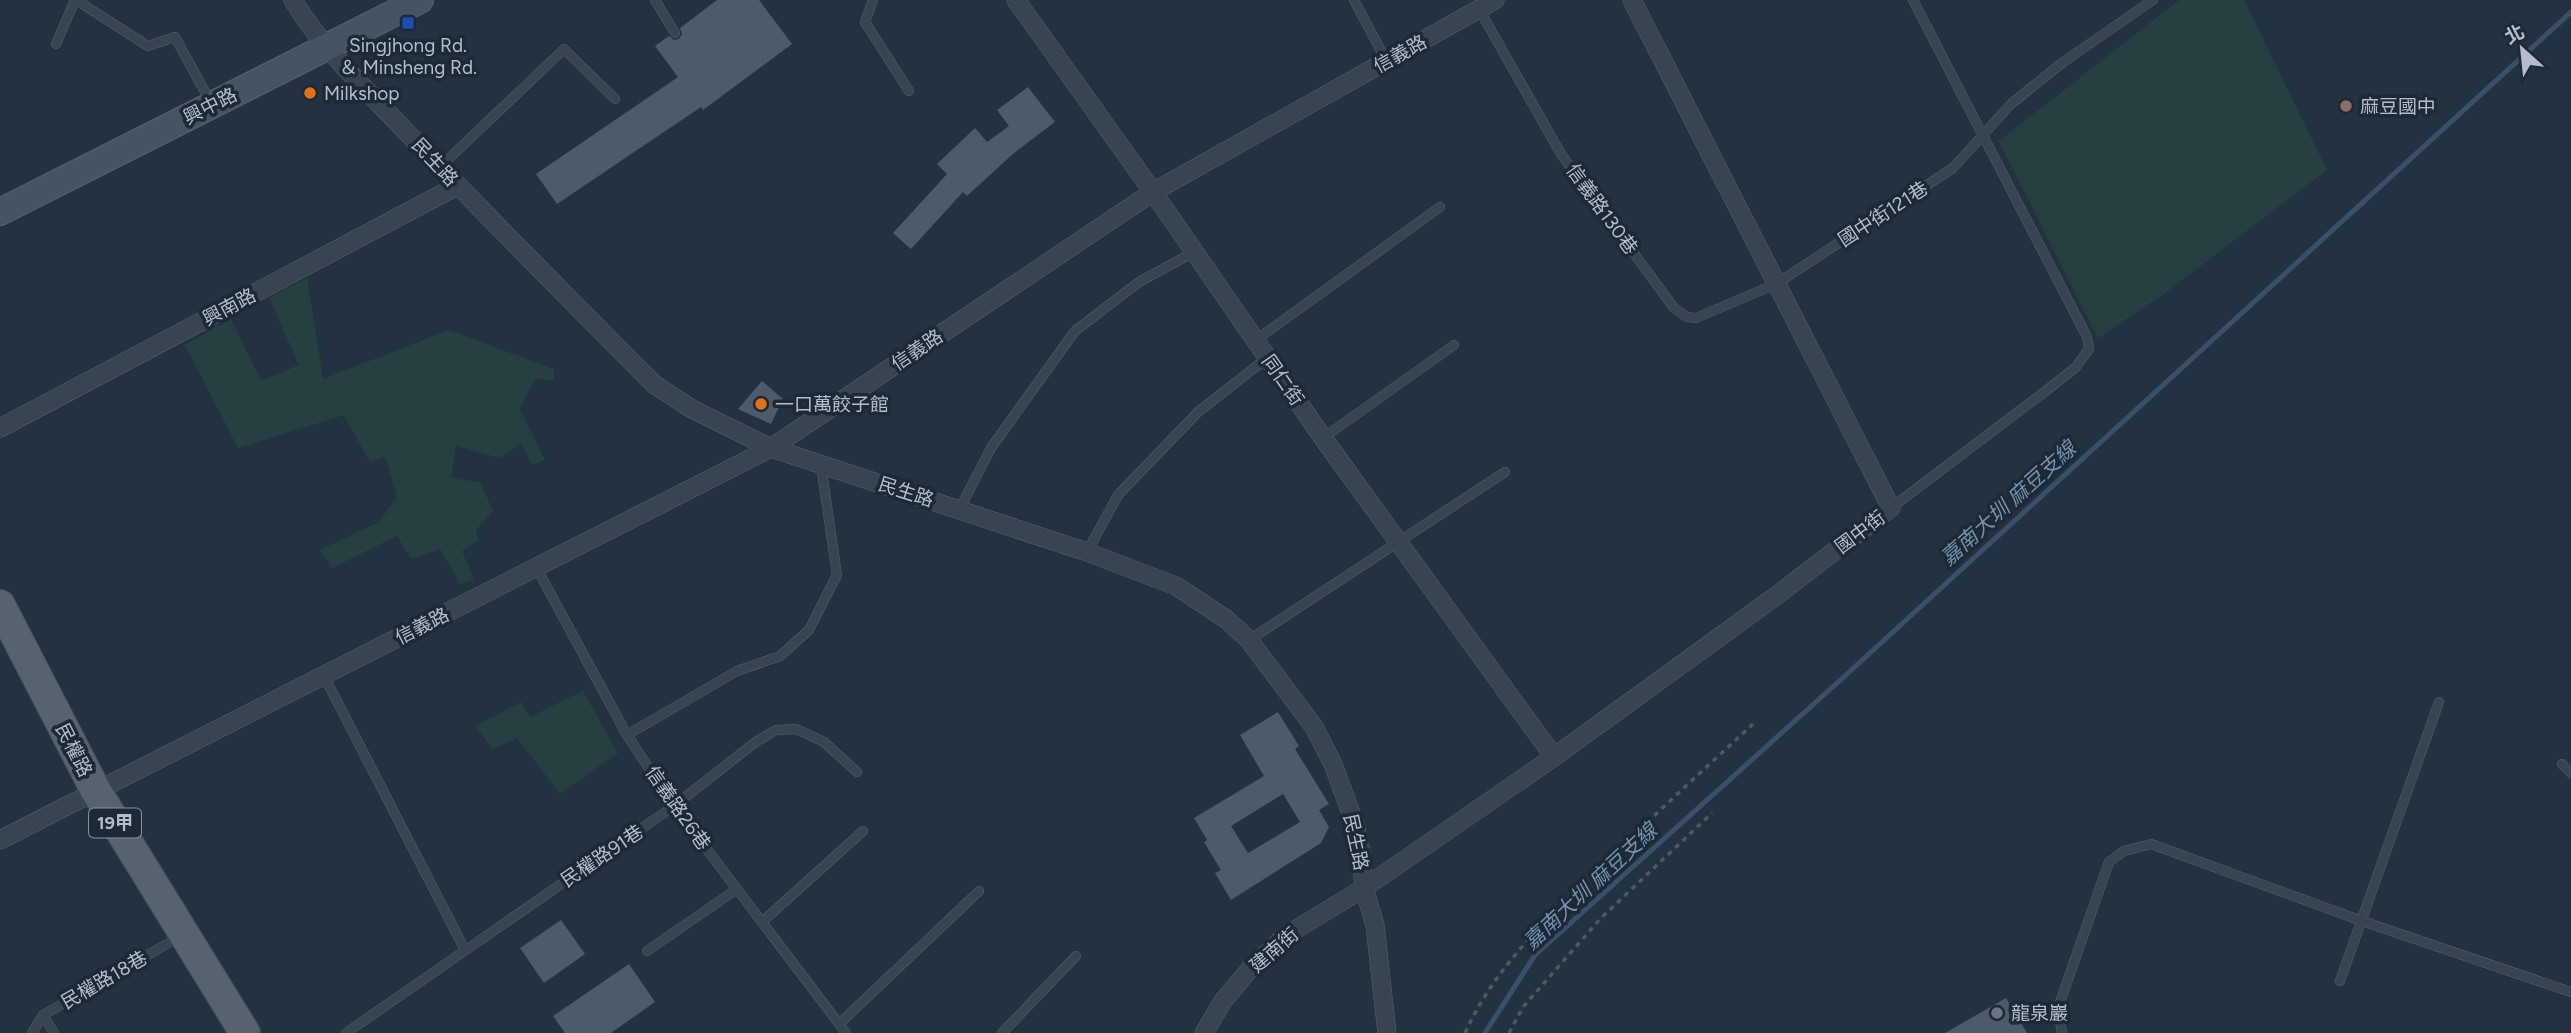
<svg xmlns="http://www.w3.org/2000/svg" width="2571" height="1033" viewBox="0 0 2571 1033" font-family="Figtree,'Noto Sans TC',sans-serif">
<rect width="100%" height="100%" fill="#233240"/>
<g fill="#264041">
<path d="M2179,0h65l83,170 -166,126 -63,42 -99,-197z"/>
<path d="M307,278l16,101 126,-49 105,39v11l-19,-1 -15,30 25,51 -13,5 -11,-22 -21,15 -44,-12 -5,32 29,4 13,29 -17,19 2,11 -16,10 12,28 -14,5 -20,-35 -29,10 -14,-23 -65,32 -12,-18 59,-28 18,-25 -12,-41 -15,6 -26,-47 -106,33 -53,-103 46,-26 30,62 38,-16 -30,-67z"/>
<path d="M583,691l35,62 -58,41 -43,-56 -24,11 -18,-23 46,-24 9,15z"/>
</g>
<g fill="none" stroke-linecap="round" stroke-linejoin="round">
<path stroke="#385169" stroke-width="5" d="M1485,1033l50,-78 312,-281 724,-662"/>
</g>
<g fill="#4c5b6b" fill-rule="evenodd">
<path d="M717,0h42l33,44 -89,66 -2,-3 -144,97 -21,-30 142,-97 -23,-31 14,-10 5,4 5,-1 3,-5 -2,-6z"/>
<path d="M1028,87l27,35 -41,31 -47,43 -4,-4 -52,57 -18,-16 54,-59 -10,-10 38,-36 12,14 22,-16 -12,-16z"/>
<path d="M762,381l21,18 -12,25 -33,-15z"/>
<path d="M1278,712l21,34 -4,3 34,55 -10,6 10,17 -8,16 -90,57 -16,-27 6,-3 -17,-28 3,-2 -13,-22 70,-42 -24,-41zM1283,794l17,28 -52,31 -17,-27z"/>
<path d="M561,920l24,34 -41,29 -24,-35z"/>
<path d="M629,964l26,38 -44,31h-46l-12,-17z"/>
<path d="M2006,998l21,35h-82z"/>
</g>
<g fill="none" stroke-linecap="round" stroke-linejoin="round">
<g stroke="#56616d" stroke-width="10">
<g id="lane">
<path d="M76,0l72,46 27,-9 36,66"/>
<path d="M655,0l20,33"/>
<path d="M873,0l-8,22 44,69"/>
<path d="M1354,0l33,62"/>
<path d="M1479,9l82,145 113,154 13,9 9,1 80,-34 177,-116 58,-64 51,-41 91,-63"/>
<path d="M56,44l19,-44"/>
<path d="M440,167l124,-118 51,50"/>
<path d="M1256,340l184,-133"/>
<path d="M1323,438l131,-93"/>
<path d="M1891,508l156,-118 28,-22 14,-19 -2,-12 -174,-337"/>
<path d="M959,510l32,-62 84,-117 64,-49 55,-30"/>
<path d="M1087,552l31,-57 80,-83 69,-54"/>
<path d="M536,567l91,168 47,71 172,227"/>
<path d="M1249,640l256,-168"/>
<path d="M324,676l141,274"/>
<path d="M627,735l110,-64 43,-15 29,-26 28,-55 -16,-110"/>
<path d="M2562,764l9,9"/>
<path d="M762,922l101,-91"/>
<path d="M647,951l90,-62"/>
<path d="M2340,981l99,-279"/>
<path d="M43,1015l11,18"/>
<path d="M839,1024l140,-133"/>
<path d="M32,1033l11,-18 136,-78"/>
<path d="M346,1033l328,-227 83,-65 19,-11 20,-1 28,13 33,30"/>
<path d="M1002,1033l74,-77"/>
<path d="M2062,1033l-4,-25 51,-146 15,-11 27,-7 211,77 209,71"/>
</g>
</g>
<g stroke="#56616d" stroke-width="19">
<g id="street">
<path d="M293,0c32,53 80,96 122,141 79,82 159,163 240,244l37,24 79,39 316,104 89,34 50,33 23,21 65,87 19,37 22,60 6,28 3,36 11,37 12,108"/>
<path d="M1016,0l137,192 170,246 231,319"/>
<path d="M0,428l457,-242"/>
<path d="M0,840l771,-392 382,-256 342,-192"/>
<path d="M1204,1033l19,-32 26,-31 36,-34 79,-48 190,-131 222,-161 115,-88 -259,-508"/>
</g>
</g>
<g stroke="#56616d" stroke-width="28">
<path id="secondary" d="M0,212l420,-212"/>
</g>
<g stroke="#414d58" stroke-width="32">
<path id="primary" d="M0,605l96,186 149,242"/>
</g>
<g stroke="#445d5d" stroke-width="3.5" stroke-dasharray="5 5" stroke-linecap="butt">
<path d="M1465,1033c28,-62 75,-107 123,-154 54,-53 110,-104 165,-155"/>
<path d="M1509,1033l14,-26 78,-89 111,-105"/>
</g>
<use href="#lane" stroke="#38444f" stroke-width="9"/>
<use href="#street" stroke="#38444f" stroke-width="18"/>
<use href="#secondary" stroke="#465363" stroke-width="26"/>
<use href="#primary" stroke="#56636f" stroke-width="30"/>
</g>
<rect fill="#1a4fb4" stroke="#1d2935" stroke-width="2.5" x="401" y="16" width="14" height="14" rx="3.5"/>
<g fill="#e8710a" stroke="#1d2935" stroke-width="2.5">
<circle cx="310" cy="93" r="7"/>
<circle cx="761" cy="404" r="7"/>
</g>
<circle fill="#8d6e63" stroke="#1d2935" stroke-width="2.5" cx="2346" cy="106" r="7"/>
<circle fill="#6b7280" stroke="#1d2935" stroke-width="2.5" cx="1997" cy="1013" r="7"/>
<g text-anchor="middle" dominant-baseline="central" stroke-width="7" stroke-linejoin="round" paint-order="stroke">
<rect fill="#1d2935" stroke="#87919d" stroke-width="2" x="89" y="808.5" width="52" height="29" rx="5"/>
<g font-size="18" font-weight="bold" fill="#b4beca">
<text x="115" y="823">19甲</text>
</g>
<g font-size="19" fill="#b4beca" stroke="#1d2935" text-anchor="start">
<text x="408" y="45" text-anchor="middle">Singjhong Rd.<tspan x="408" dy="22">＆ Minsheng Rd.</tspan></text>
<text x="324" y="93">Milkshop</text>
<text x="2360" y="106">麻豆國中</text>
<text x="775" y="404">一口萬餃子館</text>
<text x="2011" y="1013">龍泉巖</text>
</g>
<g font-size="19" fill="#b4beca" stroke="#1d2935">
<text transform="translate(1400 54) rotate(-29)">信義路</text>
<text transform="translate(210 106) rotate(-27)">興中路</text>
<text transform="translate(435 162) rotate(47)">民生路</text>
<text transform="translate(1602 209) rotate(54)">信義路130巷</text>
<text transform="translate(1883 214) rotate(-33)">國中街121巷</text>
<text transform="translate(229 307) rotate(-28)">興南路</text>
<text transform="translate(917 350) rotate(-34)">信義路</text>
<text transform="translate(1283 380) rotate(55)">同仁街</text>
<text transform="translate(906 492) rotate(18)">民生路</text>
<text transform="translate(1860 532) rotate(-37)">國中街</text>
<text transform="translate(422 626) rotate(-27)">信義路</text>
<text transform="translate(74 750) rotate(63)">民權路</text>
<text transform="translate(678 808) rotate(55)">信義路26巷</text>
<text transform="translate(1356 842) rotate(78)">民生路</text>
<text transform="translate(602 856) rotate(-34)">民權路91巷</text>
<text transform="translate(1274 950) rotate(-41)">建南街</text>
<text transform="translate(104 980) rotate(-30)">民權路18巷</text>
</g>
<g font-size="21" font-style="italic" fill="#7392ae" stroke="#1d2935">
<text transform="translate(2008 503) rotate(-42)">嘉南大圳 麻豆支線</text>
<text transform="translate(1590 886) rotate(-43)">嘉南大圳 麻豆支線</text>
</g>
</g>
<g transform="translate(2522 49) rotate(333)" stroke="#1d2935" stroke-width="5" paint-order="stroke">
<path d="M0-5L12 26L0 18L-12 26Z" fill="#b4beca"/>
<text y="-10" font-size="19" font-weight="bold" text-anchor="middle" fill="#b4beca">北</text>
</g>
</svg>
